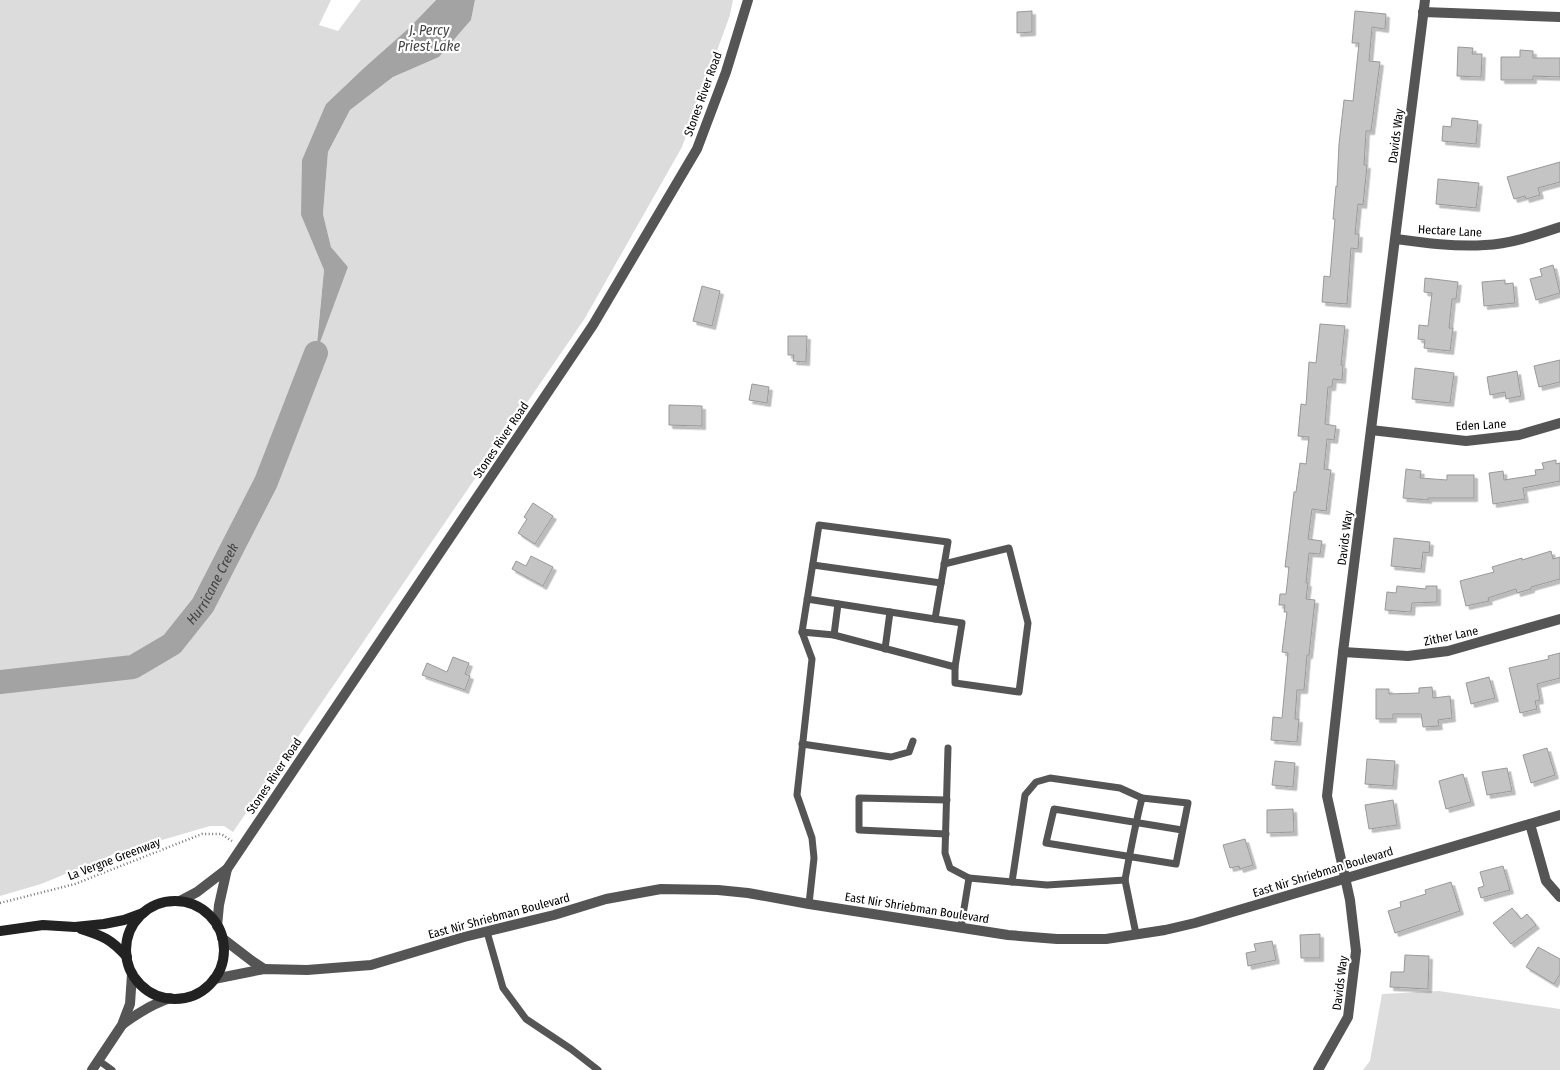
<svg xmlns="http://www.w3.org/2000/svg" width="1560" height="1070" viewBox="0 0 1560 1070" font-family="'Fira Sans Condensed',sans-serif">
<defs>
<filter id="shadow"><feDropShadow dx="3.5" dy="3.5" stdDeviation="0" flood-color="#0004"/></filter>
</defs>
<rect width="100%" height="100%" fill="#fff"/>
<g fill="#dcdcdc">
<path d="M0,0h331l-12,25 19,6 23,-31h75l-27,28 -44,39 -39,37 -25,111 23,55 -8,80 32,-83 -17,-20 -8,-33 5,-62 22,-42 43,-33 46,-20 32,-37 4,-20h258l-3,15 -48,132 -97,171 -352,514 -9,-6h-14l-96,28 -73,30 -41,12z"/>
<path d="M1439,991l121,18v61h-197l7,-9 12,-67z"/>
</g>
<path fill="#a3a3a3" d="M436,0h39l-4,20 -32,37 -46,20 -43,33 -22,42 -5,62 8,33 17,20 -32,86 8,-83 -23,-55 1,-55 24,-56 39,-37 44,-39z"/>
<g fill="none" stroke-linecap="round" stroke-linejoin="round">
<path stroke="#a3a3a3" stroke-width="24" id="s1" d="M0,682l133,-15 39,-23 31,-39 63,-123 50,-129"/>
</g>
<g fill="#c4c4c4" stroke="#999" filter="url(#shadow)">
<path d="M1032,11v21l-15,1v-21z"/>
<path d="M1355,11l31,3 -1,15 -13,-2 -3,34 11,1 -9,69h-5l-2,34h3l-4,40 -5,-1 -3,30h4l-1,15 -7,-1 -4,56 -25,-2 2,-26 6,1 5,-58h-2l3,-33 1,1 2,-43 5,-44 9,1 6,-58h-7z"/>
<path d="M1458,47l15,1 -1,6h10l-1,23 -24,-1z"/>
<path d="M1520,50l13,1v7h27v19l-27,-1v4h-32v-23h19z"/>
<path d="M1452,118l26,3 -2,23 -34,-3 1,-15 8,1z"/>
<path d="M1560,162v20l-22,6 2,7 -14,4 -1,-3 -11,3 -7,-22z"/>
<path d="M1438,179l41,4 -3,25 -40,-4z"/>
<path d="M1553,265l7,28 -24,7 -6,-21 12,-3 -2,-7z"/>
<path d="M1425,278l33,4 -2,17h-4l-3,29h4l-3,23 -26,-3 1,-8 -7,-1 1,-14 9,1 4,-33 -8,-1z"/>
<path d="M1505,280v4l8,-1 2,20 -31,3 -2,-24z"/>
<path d="M702,286l18,5 -8,35 -19,-5z"/>
<path d="M1320,324l25,2 -4,39h2l-1,15 -9,-1 -1,8h-4l-3,37 11,2 -2,14 -7,-1 -3,30 7,1 -5,41 -14,-2 -4,30 14,2 -2,13 -11,-1 -3,30h2l-2,16 9,1 -6,55h-2l-3,35h-7l-2,29h4l-2,23 -26,-2 2,-23 9,1 6,-65 -6,-1 5,-40h-3l1,-7h-6l1,-11h6l3,-27h-4l9,-75h2l4,-29 6,1 3,-27 -11,-1 3,-32 5,1 3,-43 7,1z"/>
<path d="M788,336h19l-1,26 -13,-1 1,-6h-6z"/>
<path d="M1560,360v22l-21,5 -5,-21z"/>
<path d="M1415,368l39,5 -4,30 -38,-4z"/>
<path d="M1517,371l4,25 -15,3 -1,-7 -15,3 -3,-18z"/>
<path d="M752,384l17,3 -2,16 -18,-3z"/>
<path d="M669,405l33,1v20l-33,-1z"/>
<path d="M1556,460v4l4,-1v18l-37,7 2,11 -32,5 -4,-31 14,-2 1,9 32,-5 -1,-5 9,-1 -2,-6z"/>
<path d="M1406,469l15,2 -1,7 27,2v-5h27v23h-46v2l-25,-2z"/>
<path d="M533,503l20,13 -18,28 -17,-11 9,-14 -3,-2z"/>
<path d="M1394,538l36,4 -1,11 -6,-1 -2,17 -30,-3z"/>
<path d="M1551,551l2,8 7,-2v22l-29,8v2l-14,4 -1,-4 -28,9 1,3 -23,5 -6,-25 34,-9 -2,-5 30,-9v2z"/>
<path d="M531,556l22,11 -10,19 -31,-17 4,-8 10,5z"/>
<path d="M1397,586l29,3v-3h11v16l-25,1 -1,9 -26,-2 2,-18 9,1z"/>
<path d="M1560,653v25l-23,6 3,16 -5,1 2,8 -17,4 -11,-45 40,-9 -1,-3z"/>
<path d="M453,657l16,6 -4,11 5,2 -5,14 -43,-15 5,-12 20,9z"/>
<path d="M1489,677l6,21 -24,6 -5,-21z"/>
<path d="M1432,687l1,11 17,-2 2,22 -14,2 1,6 -16,1 -2,-13h-28v5h-17v-30h13v5l30,-1v-5z"/>
<path d="M1547,748l8,27 -24,8 -8,-28z"/>
<path d="M1367,759l28,2 -2,25 -28,-2z"/>
<path d="M1275,761l20,2 -2,24 -21,-2z"/>
<path d="M1507,768l5,23 -25,4 -5,-23z"/>
<path d="M1463,774l8,28 -25,7 -7,-28z"/>
<path d="M1393,800l4,25 -28,4 -4,-24z"/>
<path d="M1293,809l1,23 -27,1v-23z"/>
<path d="M1245,839l8,26 -13,4 -1,-3 -9,2 -7,-23z"/>
<path d="M1503,866l7,24 -29,8 -3,-10 6,-2 -4,-14z"/>
<path d="M1451,882l9,29 -65,22 -7,-22 13,-4 -1,-5 26,-8 -1,-4z"/>
<path d="M1512,908l9,11 6,-5 9,11 -25,19 -18,-21z"/>
<path d="M1320,934v24h-19l-1,-23z"/>
<path d="M1272,941l4,19 -28,6 -2,-13 10,-2 -2,-7z"/>
<path d="M1538,947l22,12v15l-6,10 -28,-17z"/>
<path d="M1405,955l24,1 -1,33 -38,-2 1,-15h13z"/>
</g>
<g fill="none" stroke-linecap="round" stroke-linejoin="round">
<path stroke="#777" stroke-width="2.5" stroke-dasharray="1 2.5" stroke-linecap="butt" d="M0,903l75,-19 127,-50h19l11,7"/>
<g stroke="#555" stroke-width="7">
<path d="M944,564l65,-16 19,75 -9,69 -64,-9v-16"/>
<path d="M813,565l128,18"/>
<path d="M807,599l128,20 13,-77 -129,-17 -17,107 10,27 -15,136 15,43 2,20 -5,46"/>
<path d="M802,632l32,3 4,-31"/>
<path d="M834,635l121,32 7,-44 -27,-4"/>
<path d="M885,649l5,-37"/>
<path d="M802,744l89,13 18,-5 4,-11"/>
<path d="M948,748l-3,105 5,15 19,10 -8,49"/>
<path d="M946,834l-87,-4v-32l88,2"/>
<path d="M969,878l78,7 78,-5 11,54"/>
<path d="M1125,880c5,-27 10,-55 17,-82l46,5 -12,61 -130,-21 8,-34 128,21"/>
<path d="M1012,882l13,-87 11,-13 14,-4 70,10 22,10"/>
<path d="M487,932l16,56 23,31 45,30 27,21"/>
<path d="M98,1060l14,10"/>
</g>
<g stroke="#555" stroke-width="10">
<path d="M1423,12l137,5"/>
<path d="M1396,239c29,4 59,8 89,6 25,-1 51,-10 75,-18"/>
<path d="M1371,430l95,11 53,-6 41,-12"/>
<path d="M1343,652l65,4 40,-5 112,-32"/>
<path d="M1530,824l16,57 14,16"/>
<path d="M180,901l17,-9 30,-23 366,-544 104,-176 29,-77 22,-72"/>
<path d="M217,926l2,-21 8,-36"/>
<path d="M222,938l30,23 12,8"/>
<path d="M214,979l50,-10 43,1 64,-5 93,-28 90,-22 52,-16 55,-10 57,1 30,3 61,11 199,31 49,4h49l59,-9 30,-7 365,-108"/>
<path d="M123,1024c15,-11 29,-20 47,-26"/>
<path d="M92,1070l30,-45 8,-21 2,-30"/>
<path d="M1318,1070l30,-53 8,-66 -6,-51 -23,-104 16,-144 82,-652"/>
</g>
<g stroke="#222" stroke-width="10">
<circle cx="175" cy="950" r="49"/>
<path d="M81,929c22,7 30,10 46,28"/>
<path d="M0,931l43,-6 32,2 29,-3 20,-4 19,-7"/>
</g>
</g>
<g text-anchor="middle" dominant-baseline="central" stroke-width="4.5" stroke-linejoin="round" paint-order="stroke">
<g font-size="12" fill="#000" stroke="#fff">
<text transform="translate(703 94) rotate(-70)">Stones River Road</text>
<text transform="translate(1396 136) rotate(-83)">Davids Way</text>
<text transform="translate(1450 231) rotate(3)">Hectare Lane</text>
<text transform="translate(1481 425) rotate(-3)">Eden Lane</text>
<text transform="translate(501 440) rotate(-56)">Stones River Road</text>
<text transform="translate(1345 538) rotate(-83)">Davids Way</text>
<text transform="translate(1451 636) rotate(-12)">Zither Lane</text>
<text transform="translate(274 776) rotate(-56)">Stones River Road</text>
<text transform="translate(114 859) rotate(-21)">La Vergne Greenway</text>
<text transform="translate(1323 872) rotate(-17)">East Nir Shriebman Boulevard</text>
<text transform="translate(917 908) rotate(9)">East Nir Shriebman Boulevard</text>
<text transform="translate(499 916) rotate(-15)">East Nir Shriebman Boulevard</text>
<text transform="translate(1340 983) rotate(-83)">Davids Way</text>
</g>
<g font-size="14" font-style="italic" fill="#444" stroke="#fff">
<text x="429" y="30">J. Percy<tspan x="429" dy="16">Priest Lake</tspan></text>
<text stroke="none"><textPath href="#s1" startOffset="252">Hurricane Creek</textPath></text>
</g>
</g>
</svg>
